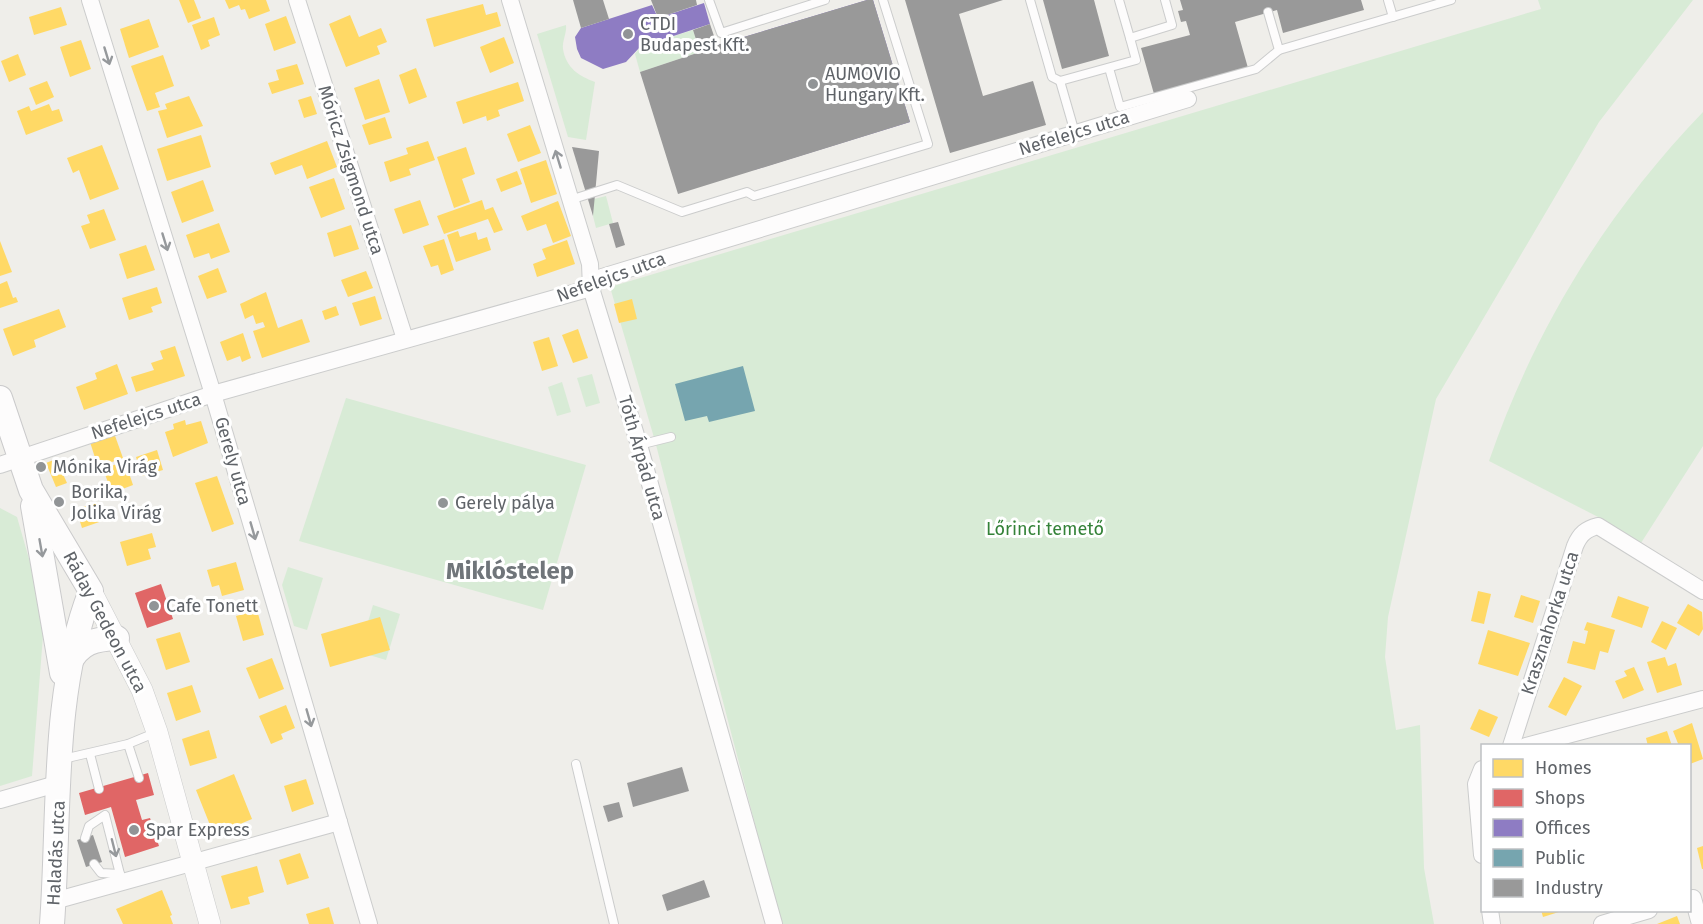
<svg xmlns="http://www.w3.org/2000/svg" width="1703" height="924" viewBox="0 0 1703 924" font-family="'Fira Sans',sans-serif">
<rect width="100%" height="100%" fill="#efeeea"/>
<g fill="#d8ebd6">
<path d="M1538,0h155l-94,122 -163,277 -48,218 -3,40 11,73 24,-5 4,143 10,56h-653l-126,-483 -45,-154 931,-278z"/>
<path d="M566,25c1,8 -4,16 -3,24 3,19 16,27 32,33l-9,58 -18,-3 -31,-103z"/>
<path d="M693,30l7,22 -60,20 -5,-18 5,-7z"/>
<path d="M1703,112v334l-62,97 -39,-24 -113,-58c46,-133 117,-248 214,-349z"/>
<path d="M606,196l7,27 -17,5 -3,-12 1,-17z"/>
<path d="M592,374l8,29 -14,4 -9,-29z"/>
<path d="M562,382l9,30 -14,4 -9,-29z"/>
<path d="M346,398l240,67 -43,145 -244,-69z"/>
<path d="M0,508l17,9 27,94v12l-12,153 -32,10z"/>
<path d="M288,567l35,11 -16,52 -13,-4 -12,-41z"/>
<path d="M373,605l27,9 -14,46 -27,-8z"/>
</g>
<g fill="#ffd966">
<path d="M179,0h15l7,18 -13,5z"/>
<path d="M225,0h41l4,11 -21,8 -4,-10 -4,1 -2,-5 -10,4z"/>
<path d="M483,4l3,11 11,-3 4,14 -67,21 -8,-28z"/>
<path d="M61,7l6,18 -33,10 -5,-18z"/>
<path d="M350,15l9,22 22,-9 6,14 -10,4 3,8 -34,13 -17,-43z"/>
<path d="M286,16l10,27 -22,8 -9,-27z"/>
<path d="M214,17l6,18 -12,5 2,6 -9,4 -9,-25z"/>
<path d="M149,19l10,28 -30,11 -9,-29z"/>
<path d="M504,37l10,26 -24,10 -10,-26z"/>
<path d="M81,40l10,29 -21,8 -10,-30z"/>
<path d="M18,54l8,21 -17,7 -8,-21z"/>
<path d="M163,55l11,31 -19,7 5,14 -13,4 -16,-45z"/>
<path d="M297,64l7,20 -32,10 -4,-11 11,-3 -3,-10z"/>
<path d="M416,68l11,29 -18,7 -10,-29z"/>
<path d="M379,79l11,33 -25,8 -11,-32z"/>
<path d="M47,81l7,16 -18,8 -7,-17z"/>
<path d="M518,82l6,19 -26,9 2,6 -13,5 -1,-5 -23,8 -7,-22z"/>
<path d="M189,96l14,30 -36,12 -9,-27 9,-2 -2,-5z"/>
<path d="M311,96l6,18 -13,4 -6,-18z"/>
<path d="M49,104l3,7 7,-2 4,12 -37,14 -9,-24 12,-5 2,5z"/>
<path d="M385,117l7,21 -23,7 -7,-20z"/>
<path d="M530,125l11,28 -23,9 -11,-28z"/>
<path d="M201,135l10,32 -44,14 -10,-32z"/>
<path d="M327,141l10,26 -30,12 -5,-14 -27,10 -5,-12z"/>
<path d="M428,141l7,19 -26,9 2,6 -21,7 -6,-20 24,-8 -2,-6z"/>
<path d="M102,145l17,44 -29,11 -11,-30 -6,3 -6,-15z"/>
<path d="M466,147l9,27 -13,5 8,23 -16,6 -17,-51z"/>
<path d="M546,160l11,34 -26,9 -11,-34z"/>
<path d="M517,171l5,13 -21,8 -5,-13z"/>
<path d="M334,178l11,31 -24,9 -12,-31z"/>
<path d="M203,180l11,31 -32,12 -11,-31z"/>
<path d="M420,200l9,25 -26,9 -9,-25z"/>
<path d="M482,200l3,10 8,-3 10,23 -9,3 -6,-14 -44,15 -7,-18z"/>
<path d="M558,201l13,35 -18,7 -7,-19 -19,7 -6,-15z"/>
<path d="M104,209l12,31 -26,9 -9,-23 9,-3 -3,-8z"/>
<path d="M219,223l11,29 -19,7 -2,-6 -15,5 -8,-23z"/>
<path d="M351,225l8,24 -25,8 -7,-24z"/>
<path d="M458,231l2,6 16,-5 2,8 9,-3 4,13 -35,12 -9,-27z"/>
<path d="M444,239l10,31 -13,5 -3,-10 -7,2 -8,-21z"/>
<path d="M567,240l8,24 -38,13 -4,-13 13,-5 -4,-10z"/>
<path d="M0,241l12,31 -12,4z"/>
<path d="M146,245l9,25 -28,9 -8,-25z"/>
<path d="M218,268l9,24 -20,7 -9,-23z"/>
<path d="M366,271l7,17 -25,9 -7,-17z"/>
<path d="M7,281l6,17 3,-1 2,5 -18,6v-24z"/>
<path d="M157,287l5,16 -11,4 2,5 -24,8 -7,-22z"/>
<path d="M266,292l12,36 24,-9 8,23 -48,16 -9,-27 12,-4 -2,-5 -7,2 -3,-9 -8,4 -5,-15z"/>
<path d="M375,296l7,23 -22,7 -8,-23z"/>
<path d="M632,299l5,20 -18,4 -5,-19z"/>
<path d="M336,306l3,9 -14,5 -3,-9z"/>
<path d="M59,309l7,18 -32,13 2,7 -23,9 -10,-27z"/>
<path d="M578,329l10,29 -15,5 -11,-28z"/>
<path d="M243,333l8,25 -9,4 -2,-6 -13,5 -7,-19z"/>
<path d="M549,337l9,29 -16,5 -9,-29z"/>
<path d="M175,346l10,30 -49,16 -5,-15 23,-7 -3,-7 12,-4 -3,-8z"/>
<path d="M117,364l11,30 -44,16 -8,-23 21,-8 -2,-6z"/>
<path d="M185,420l1,5 15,-4 7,22 -35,14 -8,-25 9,-3 -1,-5z"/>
<path d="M114,433l9,25 -25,9 -8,-25z"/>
<path d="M157,450l6,20 -21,6 -6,-19z"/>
<path d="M56,459l11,24 -11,4 -10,-24z"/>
<path d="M125,461l8,24 -21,8 -9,-24z"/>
<path d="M217,476l17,48 -22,8 -17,-49z"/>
<path d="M99,502l6,18 -23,8 -6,-19z"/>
<path d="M152,533l4,14 -8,2 3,10 -24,7 -7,-24z"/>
<path d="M236,562l8,28 -22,6 -3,-11 -7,2 -5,-17z"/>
<path d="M1478,591l13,3 -7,30 -13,-3z"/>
<path d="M1521,595l19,6 -7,22 -19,-6z"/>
<path d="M1618,596l31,11 -7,21 -31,-11z"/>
<path d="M1688,604l14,8 1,17 -4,7 -22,-13z"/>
<path d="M257,610l7,25 -21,6 -7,-25z"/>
<path d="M380,617l10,33 -60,17 -9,-33z"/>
<path d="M1662,621l15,7 -11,22 -15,-8z"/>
<path d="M1587,622l28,8 -7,23 -8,-2 -5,19 -28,-7 6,-22 12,3 3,-13 -4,-1z"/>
<path d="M1488,630l42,13 -12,33 -40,-12z"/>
<path d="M180,632l10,30 -24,8 -10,-31z"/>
<path d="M1665,657l3,9 8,-3 6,22 -25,8 -10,-31z"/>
<path d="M272,658l12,31 -25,10 -13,-31z"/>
<path d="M1634,667l10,23 -21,9 -8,-18 12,-5 -3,-5z"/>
<path d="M1564,677l18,9 -16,30 -18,-9z"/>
<path d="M192,685l9,27 -25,9 -9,-28z"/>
<path d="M286,705l9,23 -14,6 2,5 -12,5 -12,-28z"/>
<path d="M1479,709l19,8 -9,20 -19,-8z"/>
<path d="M1692,723l11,36 -13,5v-18h-11l-6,-15z"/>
<path d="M209,730l8,28 -27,8 -8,-27z"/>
<path d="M1667,731l5,15h-24l-2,-8z"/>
<path d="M234,774l18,45 -38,16 -18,-45z"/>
<path d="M306,779l8,25 -22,8 -8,-26z"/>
<path d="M1703,846v23h-1l-5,-21z"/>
<path d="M300,853l9,25 -22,7 -8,-25z"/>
<path d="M257,866l7,26 -16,5 2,7 -19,5 -10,-33z"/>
<path d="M162,890l10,25 -2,1 3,8h-50l-7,-15z"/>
<path d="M329,907l5,17h-25l-3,-10z"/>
<path d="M1541,910h21v1l-19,6z"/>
<path d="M1677,916l3,8h-23z"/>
</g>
<g fill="#e06666">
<path d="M161,584l12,35 -26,9 -12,-35z"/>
<path d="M148,773l6,22 -18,5 6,20 8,-2 9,28 -34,11 -14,-50 -26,8 -6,-22z"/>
</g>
<g fill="#8e7cc3">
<path d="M867,0h6l37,122 -156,48 -37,-125z"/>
<path d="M704,3l6,21 -70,23 -14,15 -23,7 -22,-11 -4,-9 -2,-12 6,-9 71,-23 6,13z"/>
</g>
<path fill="#76a5af" d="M743,366l12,45 -46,11 -2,-6 -22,5 -10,-37z"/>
<g fill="#999">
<path d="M573,0h30l6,19 -28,9z"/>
<path d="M651,0h45l1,5 -39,13z"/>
<path d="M867,0h6l37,122 -232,72 -38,-122 60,-20 -7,-22 17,-6 7,21z"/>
<path d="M905,0h98l-44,14 24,82 50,-15 13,44 -96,28z"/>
<path d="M1043,0h51l15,56 -47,13z"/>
<path d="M1180,0h181l3,10 -81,23 -6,-23 -42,12 13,46 -94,26 -13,-46 49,-13 -4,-14 -5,1 -3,-11 5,-1z"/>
<path d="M572,147l27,4 -6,65z"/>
<path d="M618,222l7,23 -9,3 -7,-24z"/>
<path d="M682,767l7,24 -56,16 -6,-24z"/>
<path d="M619,802l4,15 -15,5 -5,-16z"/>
<path d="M93,835l9,27 -16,5 -9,-27z"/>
<path d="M704,880l6,17 -43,14 -5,-16z"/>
</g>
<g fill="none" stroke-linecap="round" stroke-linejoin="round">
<g stroke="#cbcccc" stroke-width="10">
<g id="service">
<path d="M709,0l12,33 104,-33"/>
<path d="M1030,0l22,77 8,4"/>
<path d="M1119,0l11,38 42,-13 -7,-25"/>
<path d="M1388,0l5,17"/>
<path d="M1268,12l11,38 172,-50"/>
<path d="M1109,68l11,39 136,-38 23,-19"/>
<path d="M1075,133l-15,-52 76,-21 -6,-22"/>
<path d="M570,200l47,-15 65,27 65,-20 7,4 174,-52 -45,-144"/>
<path d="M639,445l32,-8"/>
<path d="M128,744l11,34"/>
<path d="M90,754l9,35"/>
<path d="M63,759l65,-15 29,-12"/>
<path d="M576,764l38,160"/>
<path d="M85,838l4,-12 16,-11 17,67"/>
<path d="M94,864l7,9 19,1"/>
</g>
</g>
<g stroke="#cbcccc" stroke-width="18">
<g id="minor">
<path d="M90,0l123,394 156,530"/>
<path d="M297,0l108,339"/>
<path d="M510,0l80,264 1,24 48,157 135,479"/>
<path d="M0,465l213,-71 378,-106 11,-11 586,-178"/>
<path d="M1511,746l64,-200c5,-12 11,-17 23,-20l105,65"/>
<path d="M1526,746l177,-47"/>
<path d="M1482,769l-6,15 6,71"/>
<path d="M0,800l60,-17"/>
<path d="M1693,898l7,26"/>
<path d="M54,901l285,-79"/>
<path d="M1490,910l2,14"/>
<path d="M1602,924l47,-14"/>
</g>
</g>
<g stroke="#cbcccc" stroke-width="22">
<path id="tertiary" d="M91,591l51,99 15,42 53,192"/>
</g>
<g stroke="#cacacb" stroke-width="26">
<g id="secondary">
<path d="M0,398l31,92 60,101c-40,102 -31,225 -39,333"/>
<path d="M33,506l29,167"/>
<path d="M69,664c11,-22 26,-25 48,-26"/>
</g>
</g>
<use href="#service" stroke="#fdfcfc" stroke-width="8"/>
<use href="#minor" stroke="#fdfcfc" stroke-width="16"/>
<use href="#tertiary" stroke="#fdfcfc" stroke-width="21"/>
<use href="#secondary" stroke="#fdfcfc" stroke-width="24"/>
</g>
<defs><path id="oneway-shaft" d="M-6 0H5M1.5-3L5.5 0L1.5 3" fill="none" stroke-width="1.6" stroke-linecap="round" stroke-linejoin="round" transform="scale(1.5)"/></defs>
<g stroke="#96999c">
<use href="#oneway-shaft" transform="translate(107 56) rotate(73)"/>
<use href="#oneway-shaft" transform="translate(558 159) rotate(-107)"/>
<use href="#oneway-shaft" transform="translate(165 242) rotate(73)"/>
<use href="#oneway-shaft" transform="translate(253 531) rotate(74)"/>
<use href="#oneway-shaft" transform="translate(41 548) rotate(80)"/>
<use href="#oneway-shaft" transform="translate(309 718) rotate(74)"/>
<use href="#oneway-shaft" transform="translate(114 848) rotate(76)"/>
</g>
<g fill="#919496" stroke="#fff" stroke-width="2">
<circle cx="628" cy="34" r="6"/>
<circle cx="813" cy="84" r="6"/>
<circle cx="41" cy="467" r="6"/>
<circle cx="59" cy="502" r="6"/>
<circle cx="443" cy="503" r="6"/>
<circle cx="154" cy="606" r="6"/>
<circle cx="134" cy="830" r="6"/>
</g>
<g text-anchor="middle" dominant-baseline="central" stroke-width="6" stroke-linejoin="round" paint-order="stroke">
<g font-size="18" fill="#5f6368" stroke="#fff" text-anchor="start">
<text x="640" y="24">CTDI<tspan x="640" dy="21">Budapest Kft.</tspan></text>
<text x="825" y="74">AUMOVIO<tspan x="825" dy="21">Hungary Kft.</tspan></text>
<text x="53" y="467">Mónika Virág</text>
<text x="71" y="492">Borika,<tspan x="71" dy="21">Jolika Virág</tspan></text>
<text x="455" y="503">Gerely pálya</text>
<text x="166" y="606">Cafe Tonett</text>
<text x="146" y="830">Spar Express</text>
</g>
<g font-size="18" fill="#5f6368" stroke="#fff">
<text transform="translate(1074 133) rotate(-17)">Nefelejcs utca</text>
<text transform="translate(351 170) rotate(72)">Móricz Zsigmond utca</text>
<text transform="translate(611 277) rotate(-20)">Nefelejcs utca</text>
<text transform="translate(146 416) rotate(-18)">Nefelejcs utca</text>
<text transform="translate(642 458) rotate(74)">Tóth Árpád utca</text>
<text transform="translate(233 461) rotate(74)">Gerely utca</text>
<text transform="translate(105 622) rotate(62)">Ráday Gedeon utca</text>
<text transform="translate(1550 623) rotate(-72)">Krasznahorka utca</text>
<text transform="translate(56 853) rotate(-87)">Haladás utca</text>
</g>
<g font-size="18" fill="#348238" stroke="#fff">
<text x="1045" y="529">Lőrinci temető</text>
</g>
<g font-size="24" font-weight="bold" fill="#70757a" stroke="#fff">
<text x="510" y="571">Miklóstelep</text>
</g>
</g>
<rect x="1481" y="744" width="210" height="168" fill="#ffffff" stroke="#bfc1c3" stroke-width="1.5"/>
<rect x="1493" y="759" width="30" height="18" fill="#ffd966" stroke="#bfc1c3" stroke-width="1.5"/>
<text x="1535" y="774" font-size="18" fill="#5f6368">Homes</text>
<rect x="1493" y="789" width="30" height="18" fill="#e06666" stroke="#bfc1c3" stroke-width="1.5"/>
<text x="1535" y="804" font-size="18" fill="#5f6368">Shops</text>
<rect x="1493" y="819" width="30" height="18" fill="#8e7cc3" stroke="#bfc1c3" stroke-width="1.5"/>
<text x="1535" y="834" font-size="18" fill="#5f6368">Offices</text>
<rect x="1493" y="849" width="30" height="18" fill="#76a5af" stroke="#bfc1c3" stroke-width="1.5"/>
<text x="1535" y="864" font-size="18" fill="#5f6368">Public</text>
<rect x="1493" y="879" width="30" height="18" fill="#999999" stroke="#bfc1c3" stroke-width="1.5"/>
<text x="1535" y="894" font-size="18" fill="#5f6368">Industry</text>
</svg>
